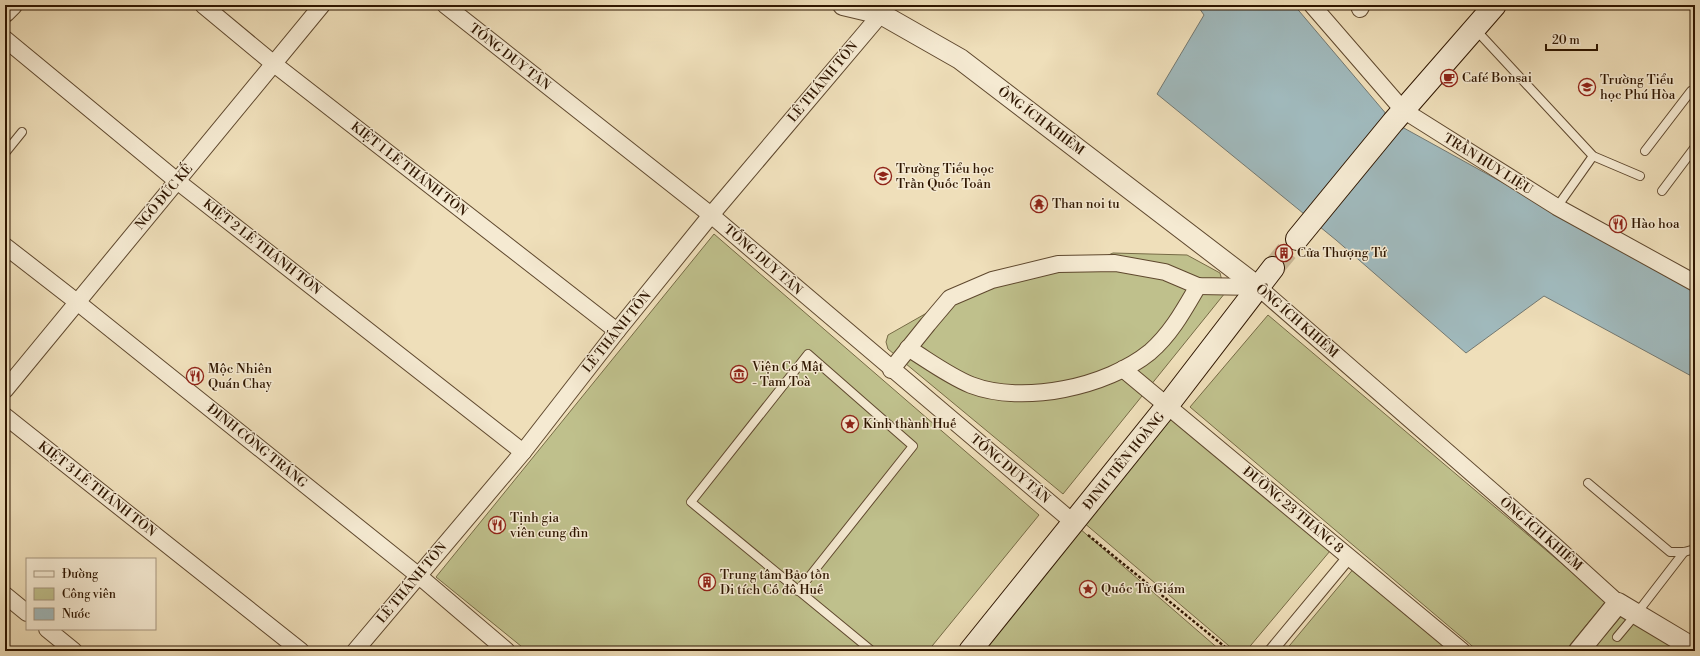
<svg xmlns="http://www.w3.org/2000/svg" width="1700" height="656" viewBox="0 0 1700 656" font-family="'Libre Bodoni',serif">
<rect width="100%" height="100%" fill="#efdfba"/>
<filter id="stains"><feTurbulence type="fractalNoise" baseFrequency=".005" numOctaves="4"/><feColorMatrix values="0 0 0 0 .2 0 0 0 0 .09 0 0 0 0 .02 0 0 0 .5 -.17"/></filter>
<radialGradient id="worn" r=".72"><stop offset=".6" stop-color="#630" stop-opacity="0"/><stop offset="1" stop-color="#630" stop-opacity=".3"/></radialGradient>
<g fill="#bfc08c" stroke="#776b46">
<path d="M714,234l325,281 -111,136h-401l-91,-74z"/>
<path d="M1113,253l74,2 33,18 5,20 -162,201 -175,-145 -2,-7 2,-7 88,-50 112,-21z"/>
<path d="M1268,315l338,286 -41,50h-87l-288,-244z"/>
<path d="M1171,417l159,134 -84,100h-11l-152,-129z"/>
<path d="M1079,528l142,123h-247z"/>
<path d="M1355,567l99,84h-169z"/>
<path d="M1624,613l61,38h-93z"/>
</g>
<path fill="#a0b9bc" stroke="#737871" d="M1197,5h97l99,117 302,167v89l-151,-82 -78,57 -130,-113 -179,-146 47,-79z"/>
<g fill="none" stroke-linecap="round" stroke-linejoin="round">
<path stroke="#c9b795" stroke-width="22" stroke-dasharray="22 11" stroke-linecap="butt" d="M1273,268l24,-29"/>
<g stroke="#5f482e" stroke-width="10">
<g id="service">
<path d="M1476,30l117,126 47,20"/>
<path d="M1645,151l46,-60 4,4"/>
<path d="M5,153l17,-21"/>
<path d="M1662,191l33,-44"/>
<path d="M1557,207l36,-51"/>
<path d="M1588,483l82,69h14l11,-3"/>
<path d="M798,591l115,-145 -105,-92 -117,148 181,149"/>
<path d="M1617,637l20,-24 47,-61"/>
</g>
</g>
<g stroke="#5f482e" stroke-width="14">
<path id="pedestrian" d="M1271,651l78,-94"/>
</g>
<g stroke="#5f482e" stroke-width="18">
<g id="minor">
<path d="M203,5l71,59 343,267"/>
<path d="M445,5l266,210 363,308"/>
<path d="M1312,5l91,105 154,97 138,76"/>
<path d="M1360,9l2,-4"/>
<path d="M5,39l172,142 346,271"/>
<path d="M5,246l72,56 342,274 88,75"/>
<path d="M908,348c21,13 41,28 63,37 52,20 136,2 179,-33 21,-18 34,-42 48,-66"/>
<path d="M1123,369l339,282"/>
<path d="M891,370l37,-46 22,-26 42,-18 66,-16 57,-1 50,9 33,14 60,1 295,257 65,59"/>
<path d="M5,390l317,-385"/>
<path d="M5,416l296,235"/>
<path d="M5,595l22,18"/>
<path d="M47,629l27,22"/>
<path d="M355,651l168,-199 94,-121 94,-116 170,-201"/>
</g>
</g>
<g stroke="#5f482e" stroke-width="22">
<g id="tertiary">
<path d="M843,5l38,9 79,45 298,228"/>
<path d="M5,12l7,-7"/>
<path d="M1579,651l39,-48 77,46"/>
</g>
</g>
<g stroke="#2f1600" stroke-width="24">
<g id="secondary">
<path d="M1297,239l96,-117 102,-117"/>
<path d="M970,651l197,-245 106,-138"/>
</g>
</g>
<path stroke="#2f1600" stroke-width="2.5" stroke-dasharray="3 2" stroke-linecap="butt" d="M1088,535l142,116"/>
<use href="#service" stroke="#f5ead2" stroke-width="8"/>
<use href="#pedestrian" stroke="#f5ead2" stroke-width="12"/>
<use href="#minor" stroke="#f5ead2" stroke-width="16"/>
<use href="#tertiary" stroke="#f5ead2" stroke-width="20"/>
<use href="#secondary" stroke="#f5ead2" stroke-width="22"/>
</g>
<defs>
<g id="cafe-ring" transform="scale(0.9)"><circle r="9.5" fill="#f5ead2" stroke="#8f2418" stroke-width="1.5"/><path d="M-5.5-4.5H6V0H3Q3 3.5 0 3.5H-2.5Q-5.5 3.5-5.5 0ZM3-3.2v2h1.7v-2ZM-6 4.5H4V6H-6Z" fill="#8f2418"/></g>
<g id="school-ring" transform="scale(0.9)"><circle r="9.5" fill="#f5ead2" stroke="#8f2418" stroke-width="1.5"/><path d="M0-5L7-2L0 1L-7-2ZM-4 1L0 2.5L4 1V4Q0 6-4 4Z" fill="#8f2418"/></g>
<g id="temple-ring" transform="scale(0.9)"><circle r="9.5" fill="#f5ead2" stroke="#8f2418" stroke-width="1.5"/><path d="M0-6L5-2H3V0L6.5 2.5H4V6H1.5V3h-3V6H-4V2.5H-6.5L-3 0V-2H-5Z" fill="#8f2418"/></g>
<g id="restaurant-ring" transform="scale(0.9)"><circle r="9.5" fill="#f5ead2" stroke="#8f2418" stroke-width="1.5"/><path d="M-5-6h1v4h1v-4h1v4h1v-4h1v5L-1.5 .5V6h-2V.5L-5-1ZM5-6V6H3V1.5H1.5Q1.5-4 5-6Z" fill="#8f2418"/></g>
<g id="building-ring" transform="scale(0.9)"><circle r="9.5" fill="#f5ead2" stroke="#8f2418" stroke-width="1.5"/><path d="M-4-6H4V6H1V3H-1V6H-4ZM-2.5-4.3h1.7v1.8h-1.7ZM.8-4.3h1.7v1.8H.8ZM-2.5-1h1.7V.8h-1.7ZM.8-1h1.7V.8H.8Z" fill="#8f2418"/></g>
<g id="museum-ring" transform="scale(0.9)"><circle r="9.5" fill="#f5ead2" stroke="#8f2418" stroke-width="1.5"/><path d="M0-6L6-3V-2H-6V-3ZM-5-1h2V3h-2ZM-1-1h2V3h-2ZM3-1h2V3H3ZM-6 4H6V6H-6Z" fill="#8f2418"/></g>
<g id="sight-ring" transform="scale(0.9)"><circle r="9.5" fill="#f5ead2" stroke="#8f2418" stroke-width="1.5"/><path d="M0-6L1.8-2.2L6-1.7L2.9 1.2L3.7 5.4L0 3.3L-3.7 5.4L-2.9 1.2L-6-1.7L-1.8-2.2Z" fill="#8f2418"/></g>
</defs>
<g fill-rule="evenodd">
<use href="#cafe-ring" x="1449" y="78"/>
<use href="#school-ring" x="1587" y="87"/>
<use href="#school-ring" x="883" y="176"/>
<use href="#temple-ring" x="1039" y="204"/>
<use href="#restaurant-ring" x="1618" y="224"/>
<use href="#building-ring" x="1284" y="253"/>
<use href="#museum-ring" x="739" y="374"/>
<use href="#restaurant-ring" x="195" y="376"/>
<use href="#sight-ring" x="850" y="424"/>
<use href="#restaurant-ring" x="497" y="525"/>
<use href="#building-ring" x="707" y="582"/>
<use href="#sight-ring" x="1088" y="589"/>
</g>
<g text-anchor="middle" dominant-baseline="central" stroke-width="3" stroke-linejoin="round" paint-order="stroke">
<g font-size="13" fill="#2f1600" stroke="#f5ead2">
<text transform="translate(510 57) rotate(38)">TỐNG DUY TÂN</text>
<text transform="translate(823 82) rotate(-50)">LÊ THÁNH TÔN</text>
<text transform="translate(1041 121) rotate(37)">ÔNG ÍCH KHIÊM</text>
<text transform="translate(1488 164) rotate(32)">TRẦN HUY LIỆU</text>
<text transform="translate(409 169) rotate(38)">KIỆT 1 LÊ THÁNH TÔN</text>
<text transform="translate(164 197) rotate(-50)">NGÔ ĐỨC KẾ</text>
<text transform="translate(262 247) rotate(38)">KIỆT 2 LÊ THÁNH TÔN</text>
<text transform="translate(763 260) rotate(41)">TỐNG DUY TÂN</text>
<text transform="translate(1297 321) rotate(41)">ÔNG ÍCH KHIÊM</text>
<text transform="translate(617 332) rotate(-51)">LÊ THÁNH TÔN</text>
<text transform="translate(257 446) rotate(39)">ĐINH CÔNG TRÁNG</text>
<text transform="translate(1124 461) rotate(-51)">ĐINH TIÊN HOÀNG</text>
<text transform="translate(1010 469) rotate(40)">TỐNG DUY TÂN</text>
<text transform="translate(97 489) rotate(38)">KIỆT 3 LÊ THÁNH TÔN</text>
<text transform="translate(1293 510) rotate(40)">ĐƯỜNG 23 THÁNG 8</text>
<text transform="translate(1541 534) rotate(41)">ÔNG ÍCH KHIÊM</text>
<text transform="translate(412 583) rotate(-50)">LÊ THÁNH TÔN</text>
</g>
<g font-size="13" fill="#2f1600" stroke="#f5ead2" text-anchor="start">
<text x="1462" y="78">Café Bonsai</text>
<text x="1600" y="80">Trường Tiểu<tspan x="1600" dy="15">học Phú Hòa</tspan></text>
<text x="896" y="169">Trường Tiểu học<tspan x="896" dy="15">Trần Quốc Toản</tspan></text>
<text x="1052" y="204">Than noi tu</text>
<text x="1631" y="224">Hào hoa</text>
<text x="1297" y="253">Cửa Thượng Tứ</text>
<text x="752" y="367">Viện Cơ Mật<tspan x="752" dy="15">- Tam Toà</tspan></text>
<text x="208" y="369">Mộc Nhiên<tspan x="208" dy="15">Quán Chay</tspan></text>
<text x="863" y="424">Kinh thành Huế</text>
<text x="510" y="518">Tịnh gia<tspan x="510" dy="15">viên cung đìn</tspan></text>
<text x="720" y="575">Trung tâm Bảo tồn<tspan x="720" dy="15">Di tích Cố đô Huế</tspan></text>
<text x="1101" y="589">Quốc Tử Giám</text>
</g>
</g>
<rect width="1700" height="656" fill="none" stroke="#efdfba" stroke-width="20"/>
<rect x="6" y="6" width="1688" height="644" fill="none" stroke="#2f1600" stroke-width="2"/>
<rect x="10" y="10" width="1680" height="636" fill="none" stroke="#2f1600"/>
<rect x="26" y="558" width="130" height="72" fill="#f5ead2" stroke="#a6957e"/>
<rect x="34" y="571" width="20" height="6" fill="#f5ead2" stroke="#a6957e"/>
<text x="62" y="578" font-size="12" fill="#2f1600">Đường</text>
<rect x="34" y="588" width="20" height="12" fill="#bfc08c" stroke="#a6957e"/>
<text x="62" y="598" font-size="12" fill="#2f1600">Công viên</text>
<rect x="34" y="608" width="20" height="12" fill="#a0b9bc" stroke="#a6957e"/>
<text x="62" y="618" font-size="12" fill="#2f1600">Nước</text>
<path d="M1546 44v6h51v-6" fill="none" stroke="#2f1600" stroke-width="2"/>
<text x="1552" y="44" font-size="12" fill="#2f1600" stroke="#f5ead2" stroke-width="3" paint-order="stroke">20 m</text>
<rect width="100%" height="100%" filter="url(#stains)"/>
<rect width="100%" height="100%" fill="url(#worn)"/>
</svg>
